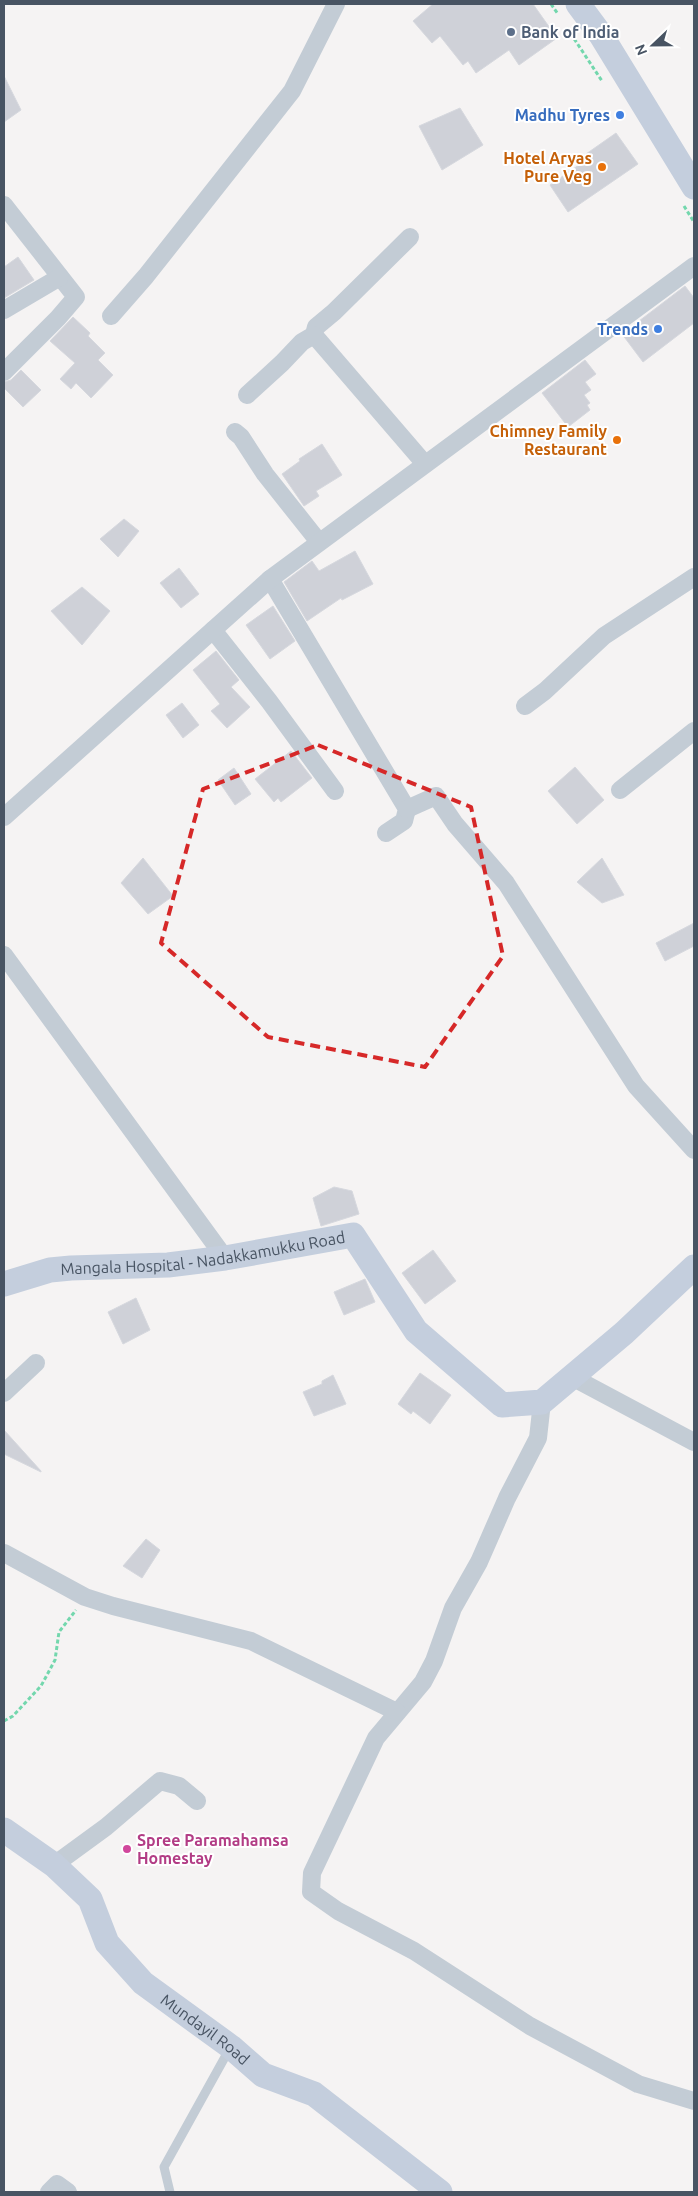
<svg xmlns="http://www.w3.org/2000/svg" width="698" height="2196" viewBox="0 0 698 2196" font-family="Ubuntu,sans-serif">
<rect width="100%" height="100%" fill="#f5f3f3"/>
<g fill="#cfd1d8" stroke="#d6d8de">
<path d="M433,4h100l24,34 -38,27 -10,-15 -33,23 -8,-12 -5,4 -23,-29 -8,7 -19,-22z"/>
<path d="M4,76l17,34 -17,12z"/>
<path d="M460,108l23,37 -41,25 -23,-44z"/>
<path d="M616,133l22,31 -70,48 -18,-27 39,-27 -3,-4z"/>
<path d="M18,257l16,23 -30,18v-31z"/>
<path d="M685,286l9,12v25l-51,39 -21,-28z"/>
<path d="M73,317l17,16 -2,3 17,17 -7,7 15,15 -22,23 -15,-15 -5,6 -11,-10 15,-16 -25,-22z"/>
<path d="M585,360l11,14 -11,8 6,8 -7,5 6,8 -3,2 3,5 -22,17 -26,-34z"/>
<path d="M21,370l20,20 -18,17 -19,-19v-6l7,-2z"/>
<path d="M322,444l20,31 -26,16 3,5 -15,10 -22,-32 18,-13 -1,-2z"/>
<path d="M124,519l15,12 -21,26 -18,-18z"/>
<path d="M355,551l18,33 -31,16 -1,-2 -34,23 -23,-39 28,-21 7,10z"/>
<path d="M179,568l20,26 -18,14 -21,-25z"/>
<path d="M82,587l28,24 -28,34 -31,-34z"/>
<path d="M273,606l22,35 -25,18 -24,-34z"/>
<path d="M216,651l23,29 -8,7 19,20 -23,21 -16,-17 9,-7 -27,-34z"/>
<path d="M182,703l17,22 -16,13 -17,-23z"/>
<path d="M291,751l21,27 -31,24 -3,-4 -4,4 -19,-23z"/>
<path d="M575,767l29,33 -27,24 -29,-33z"/>
<path d="M234,768l17,26 -16,11 -17,-25z"/>
<path d="M143,858l30,38 -25,18 -27,-31z"/>
<path d="M602,858l22,37 -22,8 -25,-21z"/>
<path d="M694,923v23l-29,15 -9,-18z"/>
<path d="M334,1187l18,4 7,23 -38,12 -8,-28z"/>
<path d="M433,1250l23,31 -31,23 -23,-31z"/>
<path d="M365,1279l10,23 -31,13 -10,-23z"/>
<path d="M136,1298l14,32 -27,14 -15,-32z"/>
<path d="M420,1373l31,22 -21,29 -17,-13 -2,3 -13,-10z"/>
<path d="M333,1375l13,29 -32,12 -11,-24 19,-8v-3z"/>
<path d="M4,1430l37,41v1l-37,-18z"/>
<path d="M146,1539l14,11 -18,28 -19,-12z"/>
</g>
<g fill="none" stroke-linecap="round" stroke-linejoin="round">
<g stroke="#73d7ad" stroke-width="3" stroke-dasharray="4 2.5" stroke-linecap="butt">
<path d="M551,4l7,10"/>
<path d="M567,28l35,53"/>
<path d="M684,206l10,16"/>
<path d="M4,1721l9,-5 28,-30 14,-26 4,-28 17,-22"/>
</g>
<path stroke="#c3ccd5" stroke-width="9" d="M170,2192l-6,-25 66,-119"/>
<g stroke="#c3ccd5" stroke-width="18">
<path d="M4,205l72,92 -18,21 -54,54"/>
<path d="M410,237l-76,75 -18,15 -2,8 111,129"/>
<path d="M4,310l56,-33"/>
<path d="M111,316l35,-40 146,-185 44,-87"/>
<path d="M247,395l35,-32 20,-21 12,-7"/>
<path d="M235,432l6,5 24,37 54,68"/>
<path d="M270,579l137,230 -3,12 -18,12"/>
<path d="M213,630l56,71 66,90"/>
<path d="M525,706l20,-15 59,-55 90,-59"/>
<path d="M620,790l74,-59"/>
<path d="M407,809l29,-13 19,28 51,59 130,203 58,64"/>
<path d="M4,817l266,-238 424,-313"/>
<path d="M4,955l221,303"/>
<path d="M572,1377l122,65"/>
<path d="M4,1393l32,-30"/>
<path d="M542,1402l-4,36 -31,60 -28,64 -26,46 -19,53 -11,21 -47,56 -64,135 -1,19 27,19 76,40 116,75 108,58 56,17"/>
<path d="M4,1553l81,44 28,9 138,35 146,71"/>
<path d="M54,1865l52,-38 54,-46 19,5 18,15"/>
<path d="M49,2192l8,-8 11,8"/>
</g>
<g stroke="#c4cedd" stroke-width="25">
<path d="M578,4l23,31 93,152"/>
<path id="s1" d="M4,1284l46,-14 21,-2 97,-3 57,-7 128,-23 63,96 86,74 40,-3 82,-69 70,-66"/>
<path id="s2" d="M4,1830l50,35 36,34 17,44 36,40 88,64 32,28 51,19 126,98"/>
</g>
</g>
<path fill="none" stroke="#d62828" stroke-width="4" stroke-dasharray="10 6" stroke-linejoin="round" d="M318,745l153,62 32,149 -78,111 -157,-30 -107,-94 42,-154z"/>
<circle fill="#5c6f8a" stroke="#fff" stroke-width="2" cx="511" cy="32" r="5"/>
<g fill="#3f7fe0" stroke="#fff" stroke-width="2">
<circle cx="620" cy="115" r="5"/>
<circle cx="658" cy="329" r="5"/>
</g>
<g fill="#e8710a" stroke="#fff" stroke-width="2">
<circle cx="602" cy="167" r="5"/>
<circle cx="617" cy="440" r="5"/>
</g>
<circle fill="#d1479c" stroke="#fff" stroke-width="2" cx="127" cy="1849" r="5"/>
<g text-anchor="middle" dominant-baseline="central" stroke-width="4" stroke-linejoin="round" paint-order="stroke">
<g font-size="16" font-weight="bold" fill="#4e5e75" stroke="#fff" text-anchor="start">
<text x="521" y="32">Bank of India</text>
</g>
<g font-size="16" font-weight="bold" fill="#366cbe" stroke="#fff" text-anchor="end">
<text x="610" y="115">Madhu Tyres</text>
<text x="648" y="329">Trends</text>
</g>
<g font-size="16" font-weight="bold" fill="#c56008" stroke="#fff" text-anchor="end">
<text x="592" y="158">Hotel Aryas<tspan x="592" dy="18">Pure Veg</tspan></text>
<text x="607" y="431">Chimney Family<tspan x="607" dy="18">Restaurant</tspan></text>
</g>
<g font-size="16" fill="#485463" stroke="#fff">
<text stroke="none"><textPath href="#s1" startOffset="202">Mangala Hospital - Nadakkamukku Road</textPath></text>
<text stroke="none"><textPath href="#s2" startOffset="289">Mundayil Road</textPath></text>
</g>
<g font-size="16" font-weight="bold" fill="#b23c85" stroke="#fff" text-anchor="start">
<text x="137" y="1840">Spree Paramahamsa<tspan x="137" dy="18">Homestay</tspan></text>
</g>
</g>
<rect width="698" height="2196" fill="none" stroke="#485463" stroke-width="10"/>
<g transform="translate(653 45) rotate(248)" stroke="#ffffff" stroke-width="4" paint-order="stroke">
<path d="M0-4L9 19L0 12L-9 19Z" fill="#485463"/>
<text y="-8" font-size="14" font-weight="bold" text-anchor="middle" fill="#485463">N</text>
</g>
</svg>
